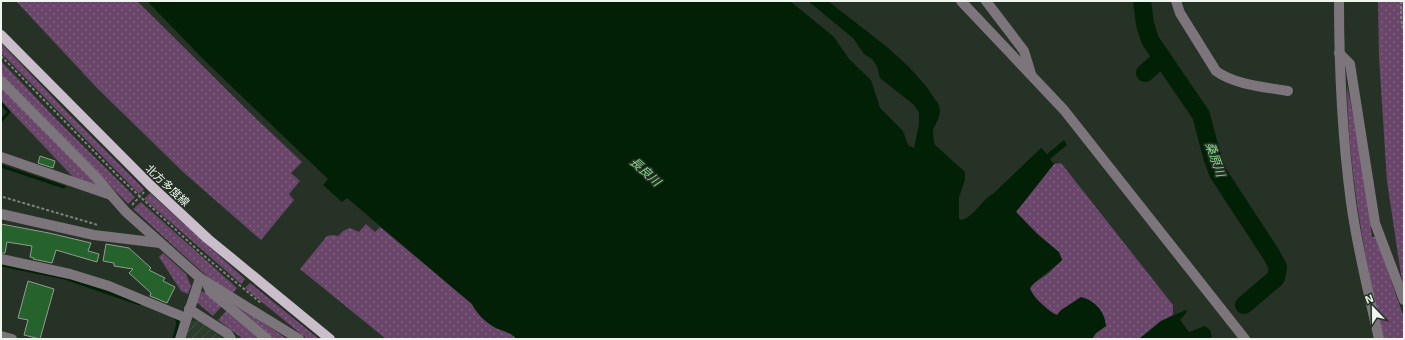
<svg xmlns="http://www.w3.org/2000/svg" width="1405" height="340" viewBox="0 0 1405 340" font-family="'Exo 2','Noto Sans JP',sans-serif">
<defs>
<pattern id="industrial-furrows" width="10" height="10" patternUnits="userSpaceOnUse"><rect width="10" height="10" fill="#2d3d2d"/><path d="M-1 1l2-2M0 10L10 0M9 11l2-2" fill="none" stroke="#425042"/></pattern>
<pattern id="grass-dots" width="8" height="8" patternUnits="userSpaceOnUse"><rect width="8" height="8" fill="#6a466b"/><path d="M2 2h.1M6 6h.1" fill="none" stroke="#806180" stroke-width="1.8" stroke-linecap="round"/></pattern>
</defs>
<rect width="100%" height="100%" fill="#273227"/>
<path fill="url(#industrial-furrows)" d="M193,321h6l25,18h-39l3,-14z"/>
<g fill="url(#grass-dots)">
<path d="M16,1h121l111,110 54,51 -11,11 9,8 -11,13 5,6 -33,40 -79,-69 -85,-83z"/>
<path d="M1378,1h26v294l-17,-114 -8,-124z"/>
<path d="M1,43l65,68 78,78 -5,5 -138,-141z"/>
<path d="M1,61l57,60 77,76 -7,7 -127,-128z"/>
<path d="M1,85l98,101 -24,-7 -74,-78z"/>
<path d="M1347,85l12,60 13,92h4l28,81v21h-22c-17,-84 -34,-168 -35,-254z"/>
<path d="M1061,163l112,142v10l-12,6 -22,18h-47l4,-6 10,-7 -5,-15 -43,4 -5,-1 -18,-16 -5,-9 1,-4 18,-12 13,-14c-14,-16 -31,-31 -46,-47l1,-2 37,-46z"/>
<path d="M150,193l95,86 -4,5 -97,-85z"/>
<path d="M141,202l96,86 -5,6 -20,-13 -79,-72z"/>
<path d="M366,224l9,8 5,-5 92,77c4,8 16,20 25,24 7,3 11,4 18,9l-1,2h-128l-86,-70 27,-33 6,-1 5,1 5,-5 7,-3 9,4z"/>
<path d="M163,253l23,21 5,12 -3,8 -7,-3 -22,-34z"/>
<path d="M250,283l69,56h-12l-62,-51z"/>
<path d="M201,291l8,3 13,12 -9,10 -19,-16z"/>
<path d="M233,302l54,37h-15l-41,-34z"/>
<path d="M227,310l35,29h-19l-25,-19z"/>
</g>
<g fill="#012005">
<path d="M147,1h643l44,36 15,22 22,21 9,28 23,23 5,14 6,3 5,-24v-12l-5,-7 -34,-27 -3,-12 -5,-7 -8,-5 -11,-16 -45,-37h20l59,46 21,19 18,20 13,19 1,5 -1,7 -6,13 1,14 31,28v8l-6,17v22l3,1c14,-5 19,-20 32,-27l47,-45 6,6 17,-14 3,5 -17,14 4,5 -38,48 20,21 23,19 3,8c-6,7 -31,23 -32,29 3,8 19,23 27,26l4,-5 20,-13c13,3 24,14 25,29l-10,7 -4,6h-578l1,-2c-9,-7 -16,-6 -24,-12 -8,-5 -15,-13 -19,-21l-125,-106 -5,4 -19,-17 5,-6 -124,-119z"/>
<path d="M1186,310l1,2 -7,8 9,12 16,-6 5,4 2,7 -3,2h-70l22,-18z"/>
</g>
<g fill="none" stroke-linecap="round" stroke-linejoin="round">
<g stroke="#012005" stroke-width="3">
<path d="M1,103l8,9 -8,9"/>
<path d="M1,166l63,21"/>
<path d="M1,265l64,13 75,26"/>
<path d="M174,339l4,-17 -3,-5"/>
</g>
<g stroke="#012005" stroke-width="18">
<path d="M1142,1l3,23 5,16 51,75 12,45 5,13 53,81 7,13 -2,11 -32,27"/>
<path d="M1145,73l17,-15"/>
</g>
</g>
<g fill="#26622c" stroke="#909e90">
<path d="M40,156l15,5 -2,7 -15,-5z"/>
<path d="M1,224l48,9 42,10 -3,8 11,3 -2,8 -41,-12 -4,13 -19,-4 1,-1 -4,-1 2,-11 -25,-4 -2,11h-4z"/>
<path d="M106,244l23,4 22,20 -2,2 16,8 -2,3 12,6 -8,16 -17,-7 1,-3 -22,-20 4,-4 -19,-3v-3l-11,-2z"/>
<path d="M28,281l26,8 -14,50 -16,-4 4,-15 -10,-2z"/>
</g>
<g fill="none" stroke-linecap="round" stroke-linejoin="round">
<g stroke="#7a837a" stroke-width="2" stroke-dasharray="3 2" stroke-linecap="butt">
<path d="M1401,1v18l3,13"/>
<path d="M1,56l119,122 83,77 58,48"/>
<path d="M3,197l95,28"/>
<path d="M132,205l12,-13"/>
</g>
<g stroke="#7c767c" stroke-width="10">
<path d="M961,1l103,109 181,229"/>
<path d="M986,1l38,50 7,23"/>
<path d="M1176,1l4,12 36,58c19,14 49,16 72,20"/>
<path d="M1339,1c0,67 3,134 12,201 6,46 18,92 28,137"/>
<path d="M1339,53l11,11 25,159 29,77"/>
<path d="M1,81l96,97 14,17"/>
<path d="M1,157l110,38 15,17 74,66 99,61"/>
<path d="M1,214l93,21 66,8"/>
<path d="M1,259l69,15 39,12 77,32"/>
<path d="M207,284l3,7 57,48"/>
<path d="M189,309l39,25 3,5"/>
<path d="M1,336l11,3"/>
<path d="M180,339l20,-61"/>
</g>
<path stroke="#cabeca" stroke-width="10" d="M1,35l149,150 58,54 122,100"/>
</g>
<g text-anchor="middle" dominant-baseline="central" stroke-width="3" stroke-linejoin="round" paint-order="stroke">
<g font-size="11" fill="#eef6ee" stroke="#273227">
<text transform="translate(168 185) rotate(43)">北方多度線</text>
</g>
<g font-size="12" font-style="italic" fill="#85d789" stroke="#273227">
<text transform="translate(1216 159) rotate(70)">桑原川</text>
<text transform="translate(646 171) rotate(42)">長良川</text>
</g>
</g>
<rect width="1405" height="340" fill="none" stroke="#eef6ee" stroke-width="4"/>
<g transform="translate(1373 308) rotate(338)" stroke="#273227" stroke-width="3" paint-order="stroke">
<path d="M0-3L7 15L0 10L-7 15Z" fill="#eef6ee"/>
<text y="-6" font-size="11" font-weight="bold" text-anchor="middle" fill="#eef6ee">N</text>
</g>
</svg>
